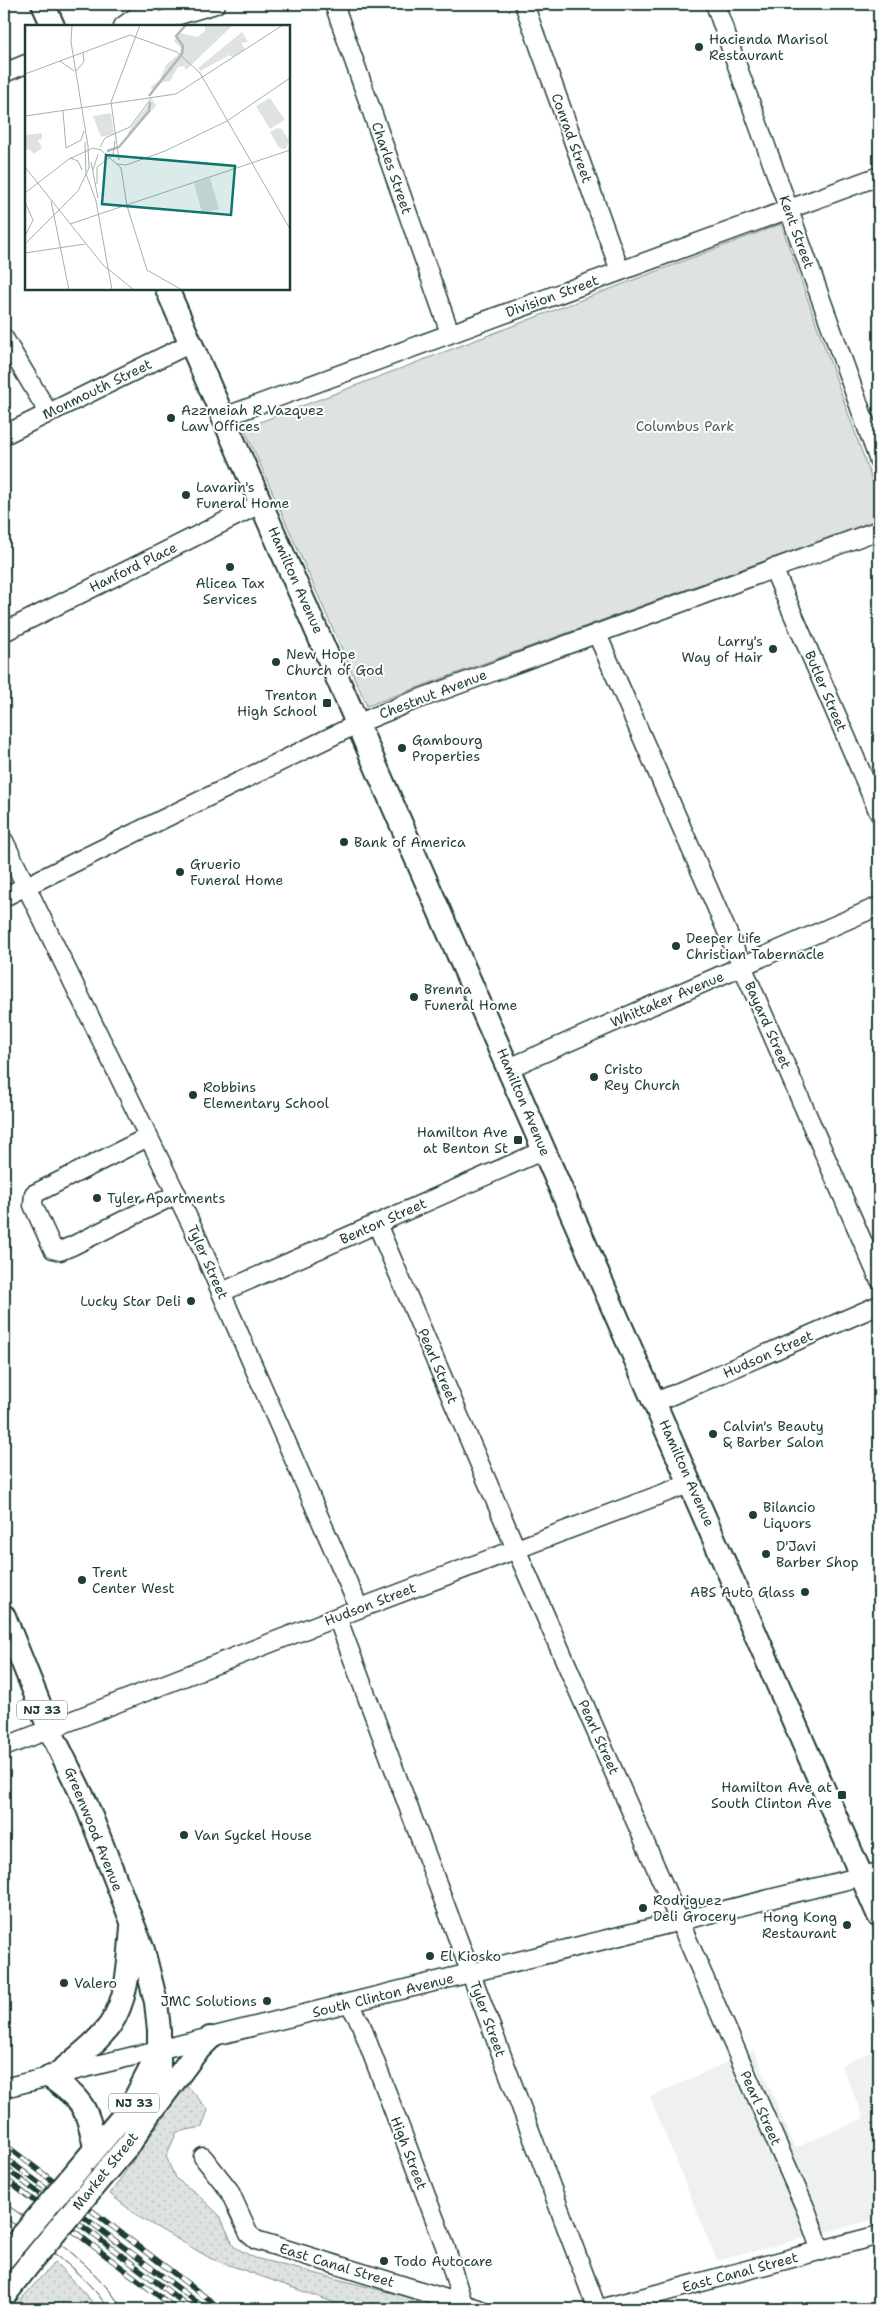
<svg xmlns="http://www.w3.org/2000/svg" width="883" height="2313" viewBox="0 0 883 2313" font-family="'Shantell Sans',sans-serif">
<defs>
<pattern id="grass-dots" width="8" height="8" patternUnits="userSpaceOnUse" patternTransform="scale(1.25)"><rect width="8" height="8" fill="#dee3e2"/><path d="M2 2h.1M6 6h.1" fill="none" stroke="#bec4c2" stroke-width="1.8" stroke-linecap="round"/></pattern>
</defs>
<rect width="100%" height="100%" fill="#fff"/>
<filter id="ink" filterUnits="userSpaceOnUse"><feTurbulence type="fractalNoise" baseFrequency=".02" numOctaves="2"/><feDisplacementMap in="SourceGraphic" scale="10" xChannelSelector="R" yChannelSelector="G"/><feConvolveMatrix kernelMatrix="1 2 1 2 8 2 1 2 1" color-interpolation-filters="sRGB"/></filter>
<g filter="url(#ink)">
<path fill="#eef1f0" d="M879,2049v169l-162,43 -67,-164 104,-47 41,98 69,-30 -23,-53z"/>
<g fill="url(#grass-dots)" stroke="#7e908b">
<path d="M186,2084l22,26 -6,17 -25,5 -11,24 9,22 21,15 24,23 14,31 21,11 199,51h-102l-142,-51 -71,-41 -29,-23z"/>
<path d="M55,2262l44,47h-87z"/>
</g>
<path fill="#dee3e2" stroke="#7e908b" d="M781,224l98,276v19l-512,187 -123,-278z"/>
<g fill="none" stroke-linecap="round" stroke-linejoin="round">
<g stroke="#1f3d34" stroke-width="21">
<g id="minor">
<path d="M334,4l116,329"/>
<path d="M524,4l96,267"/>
<path d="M715,4l164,457"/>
<path d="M123,26l31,-22"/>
<path d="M143,26l73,-22"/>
<path d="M4,73l22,-9"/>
<path d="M4,338l44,74"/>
<path d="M224,417l655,-241"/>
<path d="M4,435l187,-92"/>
<path d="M773,568l106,245"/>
<path d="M4,632l258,-129"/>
<path d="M597,634l282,645"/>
<path d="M4,841l189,387 166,380"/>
<path d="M4,897l355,-174 49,-20 471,-173"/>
<path d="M509,1068l370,-162"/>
<path d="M148,1137l-114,57 -1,11 20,44 7,2 12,-5 105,-52"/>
<path d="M377,1224l139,325 291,663 14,39"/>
<path d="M222,1292l322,-142"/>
<path d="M656,1402l223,-97"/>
<path d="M337,1617l260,692"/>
<path d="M4,1747l333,-130 354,-134"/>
<path d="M349,2003l11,19 85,224 18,58"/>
<path d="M4,2088l875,-216"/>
<path d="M203,2157l26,33 20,44 7,6 223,69"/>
<path d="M600,2309l279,-74"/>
</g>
</g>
<g stroke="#1f3d34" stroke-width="26">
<g id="major">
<path d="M43,4l10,22"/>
<path d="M167,289l712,1627"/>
<path d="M4,1616l45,112 36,73 58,149 13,52 3,28v47l-4,20 -7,18 -17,27 -29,34"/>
<path d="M56,2075c18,-15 40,-31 54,-50 19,-28 19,-65 22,-98"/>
<path d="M50,2077c33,23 38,32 45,71"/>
<path d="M155,2107l41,-55 14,-14"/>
<path d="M80,2167l50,-59 22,-42"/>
<path d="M4,2258l12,-15"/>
<path d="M4,2296l26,-33"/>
</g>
</g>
<use href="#minor" stroke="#fff" stroke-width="18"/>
<use href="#major" stroke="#fff" stroke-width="22"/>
<g stroke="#1f3d34" stroke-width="1">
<path d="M4,2203c43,29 90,62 119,106"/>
<path d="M4,2217c36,25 80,55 105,92"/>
</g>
<g stroke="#1f3d34" stroke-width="5.5">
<g id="rail">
<path d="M4,2144l217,165"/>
<path d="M4,2157l202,152"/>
<path d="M4,2167l188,142"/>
<path d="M4,2178l172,131"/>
</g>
</g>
<use href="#rail" stroke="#fff" stroke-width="4" stroke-dasharray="11" stroke-linecap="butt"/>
<g stroke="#1f3d34" stroke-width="26" stroke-linecap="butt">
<g id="major-bridge">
<path d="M16,2243l64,-76"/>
<path d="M30,2263l72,-87"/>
</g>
</g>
<use href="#major-bridge" stroke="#fff" stroke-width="22"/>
</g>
</g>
<g fill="#1f3d34" stroke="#fff" stroke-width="2">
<circle cx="699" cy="47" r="5"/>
<circle cx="171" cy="418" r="5"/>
<circle cx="186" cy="495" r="5"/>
<circle cx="230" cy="567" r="5"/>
<circle cx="773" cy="649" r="5"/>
<circle cx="276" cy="662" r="5"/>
<rect x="322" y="698" width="10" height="10" rx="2.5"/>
<circle cx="402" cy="748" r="5"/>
<circle cx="344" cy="842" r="5"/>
<circle cx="180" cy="872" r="5"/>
<circle cx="676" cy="946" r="5"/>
<circle cx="414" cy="997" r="5"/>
<circle cx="594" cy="1077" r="5"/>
<circle cx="193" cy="1095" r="5"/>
<rect x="513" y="1135" width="10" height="10" rx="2.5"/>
<circle cx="97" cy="1198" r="5"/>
<circle cx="191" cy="1301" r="5"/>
<circle cx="713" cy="1434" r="5"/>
<circle cx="753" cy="1515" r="5"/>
<circle cx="766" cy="1554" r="5"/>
<circle cx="82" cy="1580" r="5"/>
<circle cx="805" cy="1592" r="5"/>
<rect x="837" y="1790" width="10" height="10" rx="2.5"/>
<circle cx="184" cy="1835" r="5"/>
<circle cx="643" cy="1908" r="5"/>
<circle cx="847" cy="1925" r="5"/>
<circle cx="430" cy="1956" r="5"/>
<circle cx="64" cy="1983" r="5"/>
<circle cx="267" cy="2001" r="5"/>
<circle cx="384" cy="2261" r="5"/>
</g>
<g text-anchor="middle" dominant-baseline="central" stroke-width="4" stroke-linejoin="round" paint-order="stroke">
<g fill="#fff" stroke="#627771" stroke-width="1">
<rect x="17" y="1700.5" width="50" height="19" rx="4"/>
<rect x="109" y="2093.5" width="50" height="19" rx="4"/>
</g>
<g font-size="12" font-weight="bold" fill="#1f3d34">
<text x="42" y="1710">NJ 33</text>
<text x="134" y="2103">NJ 33</text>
</g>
<g font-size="14" fill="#1f3d34" stroke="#fff" text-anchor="start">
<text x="709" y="39">Hacienda Marisol<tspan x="709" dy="16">Restaurant</tspan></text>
<text x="181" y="410">Azzmeiah R Vazquez<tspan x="181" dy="16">Law Offices</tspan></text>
<text x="196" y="487">Lavarin's<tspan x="196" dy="16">Funeral Home</tspan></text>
<text x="230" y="583" text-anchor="middle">Alicea Tax<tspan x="230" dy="16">Services</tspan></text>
<text x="763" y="641" text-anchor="end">Larry's<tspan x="763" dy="16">Way of Hair</tspan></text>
<text x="286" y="654">New Hope<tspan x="286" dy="16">Church of God</tspan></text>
<text x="317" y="695" text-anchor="end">Trenton<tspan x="317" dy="16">High School</tspan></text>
<text x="412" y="740">Gambourg<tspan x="412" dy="16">Properties</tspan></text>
<text x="354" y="842">Bank of America</text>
<text x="190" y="864">Gruerio<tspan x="190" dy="16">Funeral Home</tspan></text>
<text x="686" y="938">Deeper Life<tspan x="686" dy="16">Christian Tabernacle</tspan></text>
<text x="424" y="989">Brenna<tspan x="424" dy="16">Funeral Home</tspan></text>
<text x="604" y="1069">Cristo<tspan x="604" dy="16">Rey Church</tspan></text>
<text x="203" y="1087">Robbins<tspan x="203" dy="16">Elementary School</tspan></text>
<text x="508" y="1132" text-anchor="end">Hamilton Ave<tspan x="508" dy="16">at Benton St</tspan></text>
<text x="107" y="1198">Tyler Apartments</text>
<text x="181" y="1301" text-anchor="end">Lucky Star Deli</text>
<text x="723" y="1426">Calvin's Beauty<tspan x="723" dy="16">&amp; Barber Salon</tspan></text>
<text x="763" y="1507">Bilancio<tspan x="763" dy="16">Liquors</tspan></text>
<text x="776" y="1546">D'Javi<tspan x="776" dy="16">Barber Shop</tspan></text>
<text x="92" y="1572">Trent<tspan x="92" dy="16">Center West</tspan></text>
<text x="795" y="1592" text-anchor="end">ABS Auto Glass</text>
<text x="832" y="1787" text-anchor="end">Hamilton Ave at<tspan x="832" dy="16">South Clinton Ave</tspan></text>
<text x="194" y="1835">Van Syckel House</text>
<text x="653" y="1900">Rodriguez<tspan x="653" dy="16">Deli Grocery</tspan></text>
<text x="837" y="1917" text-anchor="end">Hong Kong<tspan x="837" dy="16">Restaurant</tspan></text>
<text x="440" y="1956">El Kiosko</text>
<text x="74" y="1983">Valero</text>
<text x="257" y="2001" text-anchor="end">JMC Solutions</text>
<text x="394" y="2261">Todo Autocare</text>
</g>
<g font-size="14" fill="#1f3d34" stroke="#fff">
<text transform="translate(572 138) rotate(70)">Conrad Street</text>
<text transform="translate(392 168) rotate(71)">Charles Street</text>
<text transform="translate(797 232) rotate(70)">Kent Street</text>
<text transform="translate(552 296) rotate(-20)">Division Street</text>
<text transform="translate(97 389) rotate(-26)">Monmouth Street</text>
<text transform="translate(133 567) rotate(-26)">Hanford Place</text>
<text transform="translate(296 580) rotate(66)">Hamilton Avenue</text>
<text transform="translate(826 691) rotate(67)">Butler Street</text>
<text transform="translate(433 694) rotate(-21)">Chestnut Avenue</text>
<text transform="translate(667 999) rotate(-23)">Whittaker Avenue</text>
<text transform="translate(768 1025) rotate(66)">Bayard Street</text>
<text transform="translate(524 1102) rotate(67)">Hamilton Avenue</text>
<text transform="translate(383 1221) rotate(-24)">Benton Street</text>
<text transform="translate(208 1262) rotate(66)">Tyler Street</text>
<text transform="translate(768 1354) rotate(-24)">Hudson Street</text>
<text transform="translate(438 1366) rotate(67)">Pearl Street</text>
<text transform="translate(687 1473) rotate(66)">Hamilton Avenue</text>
<text transform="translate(370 1604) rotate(-21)">Hudson Street</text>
<text transform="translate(599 1737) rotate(66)">Pearl Street</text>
<text transform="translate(94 1829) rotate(68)">Greenwood Avenue</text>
<text transform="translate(383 1995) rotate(-14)">South Clinton Avenue</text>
<text transform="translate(488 2019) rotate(70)">Tyler Street</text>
<text transform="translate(761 2108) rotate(66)">Pearl Street</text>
<text transform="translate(409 2153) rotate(69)">High Street</text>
<text transform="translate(105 2171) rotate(-51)">Market Street</text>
<text transform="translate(337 2265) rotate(17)">East Canal Street</text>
<text transform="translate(740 2272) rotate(-15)">East Canal Street</text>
</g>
<g font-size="14" fill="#455e57" stroke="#fff">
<text x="685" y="426">Columbus Park</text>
</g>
</g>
<g transform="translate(25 25)">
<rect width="265" height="265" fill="#fff"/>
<path d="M180,0h28l-47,45 -2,-4 -6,1 -8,14 -11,2 -7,9 -1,-5 9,-8 6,-14 14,-12 1,-5 -7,-7 6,-8 17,4 8,-6zM217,7l2,3 -19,14 3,7 -28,15 -2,-3zM127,74l4,7 -29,32 2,-8z" fill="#dee3e2"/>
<path d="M86,88l3,21 -13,3 -8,-21z" fill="#dee3e2"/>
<path d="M219,10l4,7 -7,1 4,6 -12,8 -5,-2 -3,-6zM245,73l15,22 -15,9 -14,-23zM252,103l5,1 7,12 -3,8 -7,-1 -9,-16zM17,108v6l-4,1 4,8 -8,6 -5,-5 -4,2v-16zM185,153l9,31 -17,4 -8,-30z" fill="#dee3e2"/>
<path fill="none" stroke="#afbab7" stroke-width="2.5" d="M124,71l33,-42 1,-8 -7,-10 10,-11M82,126l12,-4 30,-36 1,-9"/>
<path fill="none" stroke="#a5b1ae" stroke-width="1" d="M35,36l14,10M51,46l8,-9 -1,-10M0,49l105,-39 47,17 23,21 90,156M38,86l3,37M0,91l151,-22 107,-69M60,117l1,32 10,27 16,89M75,122l5,-9 25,-11 22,-30M41,123l15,-8 3,-9M45,133l8,3 4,9M94,135l-8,-58 29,-77M66,137l7,36M91,139l10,1 39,-14 62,-30 63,-43M0,142l78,98 31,25M96,143l6,38 20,64 35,20M68,145l5,-16M72,159v-17l16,-12 2,-14M0,168l44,-34 24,-11 8,2 20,18M26,176l18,89M0,177l8,18 -8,16M45,199l220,-74M0,219l53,-53 11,-23 -1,-22 -17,-104 1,-17M0,228l60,-9"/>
<path fill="#0f766e" fill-opacity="0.15" stroke="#0f766e" stroke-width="2.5" d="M81,130l129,11 -4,49 -129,-11z"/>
<rect width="265" height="265" fill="none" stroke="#1f3d34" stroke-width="2.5"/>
</g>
<rect width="883" height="2313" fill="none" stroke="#fff" stroke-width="20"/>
<rect x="10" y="10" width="863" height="2293" fill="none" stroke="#1f3d34" stroke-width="2" filter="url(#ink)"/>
</svg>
